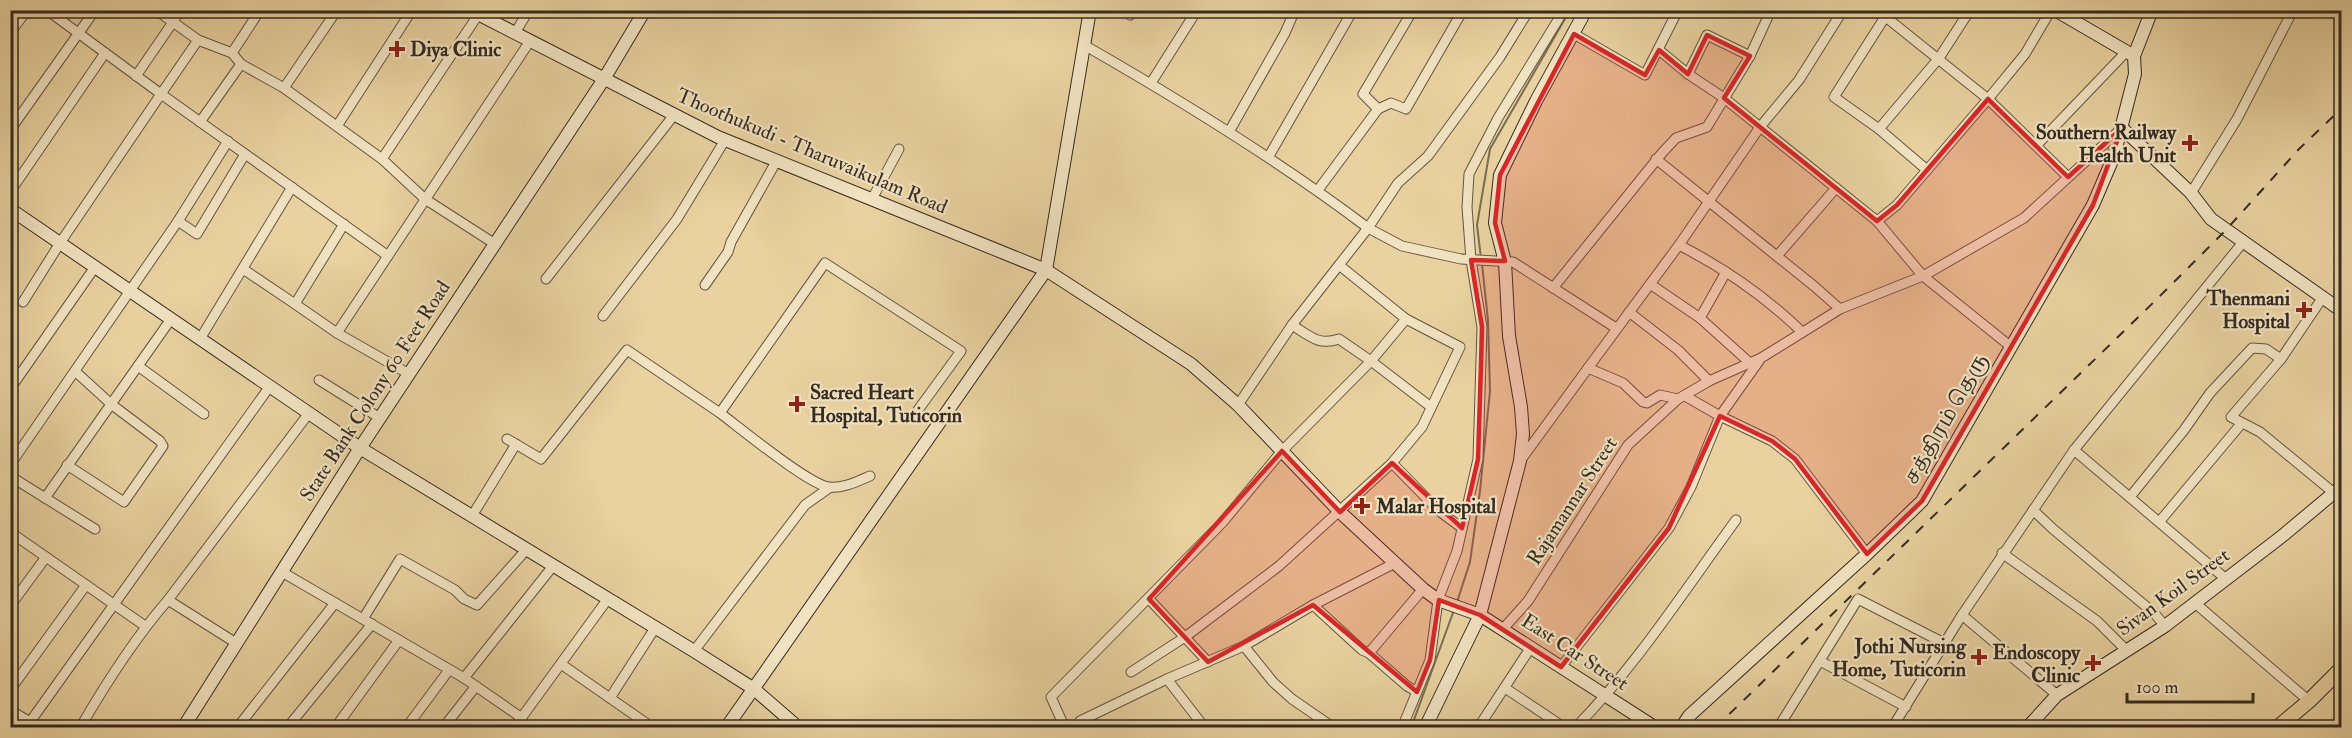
<svg xmlns="http://www.w3.org/2000/svg" width="2352" height="738" viewBox="0 0 2352 738" font-family="'IM FELL Double Pica','Noto Serif Tamil',serif">
<rect width="100%" height="100%" fill="#e9d2a0"/>
<filter id="stains"><feTurbulence type="fractalNoise" baseFrequency=".00333" numOctaves="4"/><feColorMatrix values="0 0 0 0 .2 0 0 0 0 .09 0 0 0 0 .02 0 0 0 .5 -.17"/></filter>
<radialGradient id="worn" r=".72"><stop offset=".6" stop-color="#630" stop-opacity="0"/><stop offset="1" stop-color="#630" stop-opacity=".3"/></radialGradient>
<g fill="none" stroke-linecap="round" stroke-linejoin="round">
<g stroke="#7b6d54" stroke-width="2">
<path d="M1481,258l-4,-33 13,-76 80,-139"/>
<path d="M1457,602l13,-40 10,-71 10,-100 -2,-71 -6,-56"/>
<path d="M1411,728l43,-118"/>
</g>
<g stroke="#615542" stroke-width="11">
<g id="street">
<path d="M47,10l114,84 37,-54"/>
<path d="M180,10l-7,12 25,18 34,13 9,11 43,24 98,71 43,40 70,45"/>
<path d="M1121,10l9,5 4,-5"/>
<path d="M1529,10l-29,47 -72,99 -30,27 -30,45 34,18 59,13 52,3 103,66"/>
<path d="M1877,10l111,89 80,78"/>
<path d="M1885,17l-51,80 45,32 48,41"/>
<path d="M10,33l17,-23"/>
<path d="M515,33l14,-23"/>
<path d="M1574,34l71,41 33,-65"/>
<path d="M1084,45c98,56 194,115 284,183l-29,37"/>
<path d="M1659,50l29,24 36,24 153,123 46,55 87,70"/>
<path d="M232,53l28,-43"/>
<path d="M1688,74l19,-39 43,21"/>
<path d="M136,76l37,-54 -17,-12"/>
<path d="M1151,83l46,-73"/>
<path d="M284,88l53,-78"/>
<path d="M1378,109l13,-6 15,6 57,-99"/>
<path d="M200,122l41,-58"/>
<path d="M337,126l75,-116"/>
<path d="M1879,129l60,-71 31,-48"/>
<path d="M10,130l85,-120"/>
<path d="M1229,132l56,-99 10,-23"/>
<path d="M228,141l-50,80 19,13 48,-80"/>
<path d="M2037,145l89,-93"/>
<path d="M1269,156l84,-146"/>
<path d="M382,159l96,-144"/>
<path d="M1656,159l158,127 26,23"/>
<path d="M1318,190l60,-81 -15,-15 50,-84"/>
<path d="M10,192l95,-139"/>
<path d="M2191,193l46,-74 56,-109"/>
<path d="M872,199l27,-50"/>
<path d="M1877,221l20,-16 91,-106 37,-45 26,-44"/>
<path d="M1679,245c45,23 86,51 123,87"/>
<path d="M1777,256l59,-68"/>
<path d="M243,269l52,35 49,-80"/>
<path d="M546,279l128,-164"/>
<path d="M1650,284l50,34 50,45"/>
<path d="M705,285l23,-33 3,-10 46,-82"/>
<path d="M1553,288l109,-135 14,-15 31,-11 43,-71 21,-46"/>
<path d="M2323,297l-42,62 -50,58 29,15 74,61"/>
<path d="M23,302l37,-59 101,-149 227,162"/>
<path d="M295,304l42,29 193,-292"/>
<path d="M1629,312l49,38 31,31"/>
<path d="M603,316l74,-97 48,-79"/>
<path d="M1700,318l26,-46"/>
<path d="M1292,325c18,11 26,21 47,14l32,22 60,46"/>
<path d="M337,333l72,41"/>
<path d="M200,339l92,-152"/>
<path d="M138,366l66,48"/>
<path d="M1588,368l91,-123 81,-118 39,-47 44,-70"/>
<path d="M319,380l61,38"/>
<path d="M10,389l85,-122"/>
<path d="M1685,396l35,20 52,25 23,18 72,95"/>
<path d="M1238,405l54,-80 47,-60 67,54"/>
<path d="M507,439l34,20 86,-109 93,63"/>
<path d="M2074,450l152,129"/>
<path d="M1520,461l68,-93 35,15 20,19 4,1 13,-8 18,4 31,-18 52,-23 79,-49 83,-33 101,-58 98,-90"/>
<path d="M1392,463l47,48 23,17"/>
<path d="M10,465l168,-244"/>
<path d="M67,465l57,37 39,-56 -3,-5 -49,-37 -35,-32"/>
<path d="M10,476l85,53"/>
<path d="M870,476c-12,5 -28,13 -41,11 -20,-2 -89,-59 -109,-74l105,-150 136,88 -43,59"/>
<path d="M2130,497l54,-67 26,-37 42,-45 14,1 15,10"/>
<path d="M45,498l126,-179"/>
<path d="M2033,510l20,19 101,84 11,13"/>
<path d="M472,516l44,-72"/>
<path d="M2160,521l81,-97"/>
<path d="M10,532l36,25"/>
<path d="M2002,553l95,68 29,29"/>
<path d="M282,572l182,106 89,-112"/>
<path d="M1149,599l59,63"/>
<path d="M168,600l68,43"/>
<path d="M2195,603l114,98"/>
<path d="M1313,605l49,45 7,3 38,33 10,6"/>
<path d="M10,606l36,-49 99,69"/>
<path d="M1962,615l95,80"/>
<path d="M363,619l37,-60 55,31 9,9 13,6 49,-55"/>
<path d="M1503,629l25,-28 100,-156 50,-46"/>
<path d="M1244,646l29,36 19,17 42,29"/>
<path d="M694,651l111,-146 24,-17"/>
<path d="M1369,653l54,-64"/>
<path d="M1820,661l86,46"/>
<path d="M561,664l92,64"/>
<path d="M1561,667l108,-139 22,-41 29,-71 39,-55"/>
<path d="M464,678l58,40"/>
<path d="M1167,679l77,-33 69,-41 82,-42"/>
<path d="M1505,688l60,40"/>
<path d="M10,690l76,-105"/>
<path d="M610,698l45,-70"/>
<path d="M10,710l20,12 240,-336"/>
<path d="M1080,721l87,-42 38,49"/>
<path d="M1064,726l-13,-29 171,-174 60,-72 89,-90 35,-42 54,28 -38,80 -30,36 -113,103 -94,71 -54,35"/>
<path d="M80,728c26,-45 54,-89 88,-128l141,-187"/>
<path d="M237,728l98,-125"/>
<path d="M287,728l85,-104"/>
<path d="M335,728l64,-88"/>
<path d="M406,728l43,-58"/>
<path d="M443,728l33,-42"/>
<path d="M514,728l93,-128"/>
<path d="M1402,728l28,-68 8,-60 19,-49 21,-92 4,-132 -11,-67 -4,-53 2,-33 29,-56 66,-108"/>
<path d="M1478,728l53,-81"/>
<path d="M1575,728c61,-62 109,-137 161,-208"/>
<path d="M1778,728l80,-129 86,44"/>
<path d="M1892,728l70,-113 112,-165 170,-209"/>
</g>
</g>
<g stroke="#342b22" stroke-width="14">
<g id="secondary">
<path d="M470,10l248,127 328,133 145,94 47,41 102,107 83,77 15,11 42,15 176,113"/>
<path d="M2055,10l79,46"/>
<path d="M2122,128l69,65 20,26 131,92"/>
<path d="M10,209l350,239 334,203 60,38 45,39"/>
<path d="M183,728l177,-280 244,-369 41,-69"/>
<path d="M726,728l320,-458 44,-260"/>
<path d="M1425,728l55,-113 40,-154 3,-27 -2,-27 -12,-71 -4,-74 -10,-39 5,-48 36,-74 50,-91"/>
<path d="M1681,728l8,-12 178,-162 55,-53 171,-296 21,-49 21,-82 -1,-18 18,-46"/>
<path d="M2027,728l30,-33 108,-69 116,-89 61,-51"/>
</g>
</g>
<g stroke="#342b22" stroke-width="16">
<path id="primary" d="M2277,728l32,-27 33,-33"/>
</g>
<use href="#street" stroke="#f1e2c1" stroke-width="9"/>
<use href="#secondary" stroke="#f1e2c1" stroke-width="12"/>
<use href="#primary" stroke="#e9d2a0" stroke-width="14"/>
<path stroke="#342b22" stroke-width="2" stroke-dasharray="10 10" stroke-linecap="butt" d="M1715,728l442,-429 68,-68 74,-82 43,-41"/>
</g>
<path fill="#d62828" fill-opacity="0.2" stroke="#d62828" stroke-width="4.5" stroke-linejoin="round" d="M1574,34l71,41 14,-25 29,24 19,-39 43,21 -26,42 153,123 20,-16 91,-106 80,78 54,-49 -29,77 -171,296 -55,53 -72,-95 -23,-18 -52,-25 -51,112 -108,139 -81,-52 -41,-15 -9,60 -13,32 -104,-87 -105,57 -59,-63 133,-148 58,61 52,-49 70,65 16,-69 3,-95 1,-37 -11,-67 34,1 -10,-38 5,-48z"/>
<g fill="#8f2418" stroke="#f1e2c1" stroke-width="2">
<path d="M394 40h6v6h6v6h-6v6h-6v-6h-6v-6h6z"/>
<path d="M2187 134h6v6h6v6h-6v6h-6v-6h-6v-6h6z"/>
<path d="M2301 301h6v6h6v6h-6v6h-6v-6h-6v-6h6z"/>
<path d="M794 395h6v6h6v6h-6v6h-6v-6h-6v-6h6z"/>
<path d="M1359 497h6v6h6v6h-6v6h-6v-6h-6v-6h6z"/>
<path d="M1976 648h6v6h6v6h-6v6h-6v-6h-6v-6h6z"/>
<path d="M2090 654h6v6h6v6h-6v6h-6v-6h-6v-6h6z"/>
</g>
<g text-anchor="middle" dominant-baseline="central" stroke-width="4.5" stroke-linejoin="round" paint-order="stroke">
<g font-size="20" font-weight="bold" fill="#342b22" stroke="#f1e2c1" text-anchor="end">
<text x="410" y="49" text-anchor="start">Diya Clinic</text>
<text x="2176" y="132">Southern Railway<tspan x="2176" dy="23">Health Unit</tspan></text>
<text x="2290" y="298">Thenmani<tspan x="2290" dy="23">Hospital</tspan></text>
<text x="810" y="392" text-anchor="start">Sacred Heart<tspan x="810" dy="23">Hospital, Tuticorin</tspan></text>
<text x="1376" y="506" text-anchor="start">Malar Hospital</text>
<text x="1966" y="646">Jothi Nursing<tspan x="1966" dy="23">Home, Tuticorin</tspan></text>
<text x="2080" y="652">Endoscopy<tspan x="2080" dy="23">Clinic</tspan></text>
</g>
<g font-size="20" fill="#342b22" stroke="#f1e2c1">
<text transform="translate(812 151) rotate(23)">Thoothukudi - Tharuvaikulam Road</text>
<text transform="translate(375 391) rotate(-57)">State Bank Colony 60 Feet Road</text>
<text transform="translate(1946 419) rotate(-60)">சத்திரம் தெரு</text>
<text transform="translate(1572 501) rotate(-57)">Rajamannar Street</text>
<text transform="translate(2173 592) rotate(-36)">Sivan Koil Street</text>
<text transform="translate(1575 652) rotate(33)">East Car Street</text>
</g>
</g>
<rect width="2352" height="738" fill="none" stroke="#e9d2a0" stroke-width="36"/>
<rect x="12" y="12" width="2328" height="714" fill="none" stroke="#342b22" stroke-width="3"/>
<rect x="18" y="18" width="2316" height="702" fill="none" stroke="#342b22" stroke-width="1.5"/>
<path d="M2127 693v9h126v-9" fill="none" stroke="#342b22" stroke-width="3"/>
<text x="2136" y="693" font-size="18" fill="#342b22" stroke="#f1e2c1" stroke-width="4.5" paint-order="stroke">100 m</text>
<rect width="100%" height="100%" filter="url(#stains)"/>
<rect width="100%" height="100%" fill="url(#worn)"/>
</svg>
